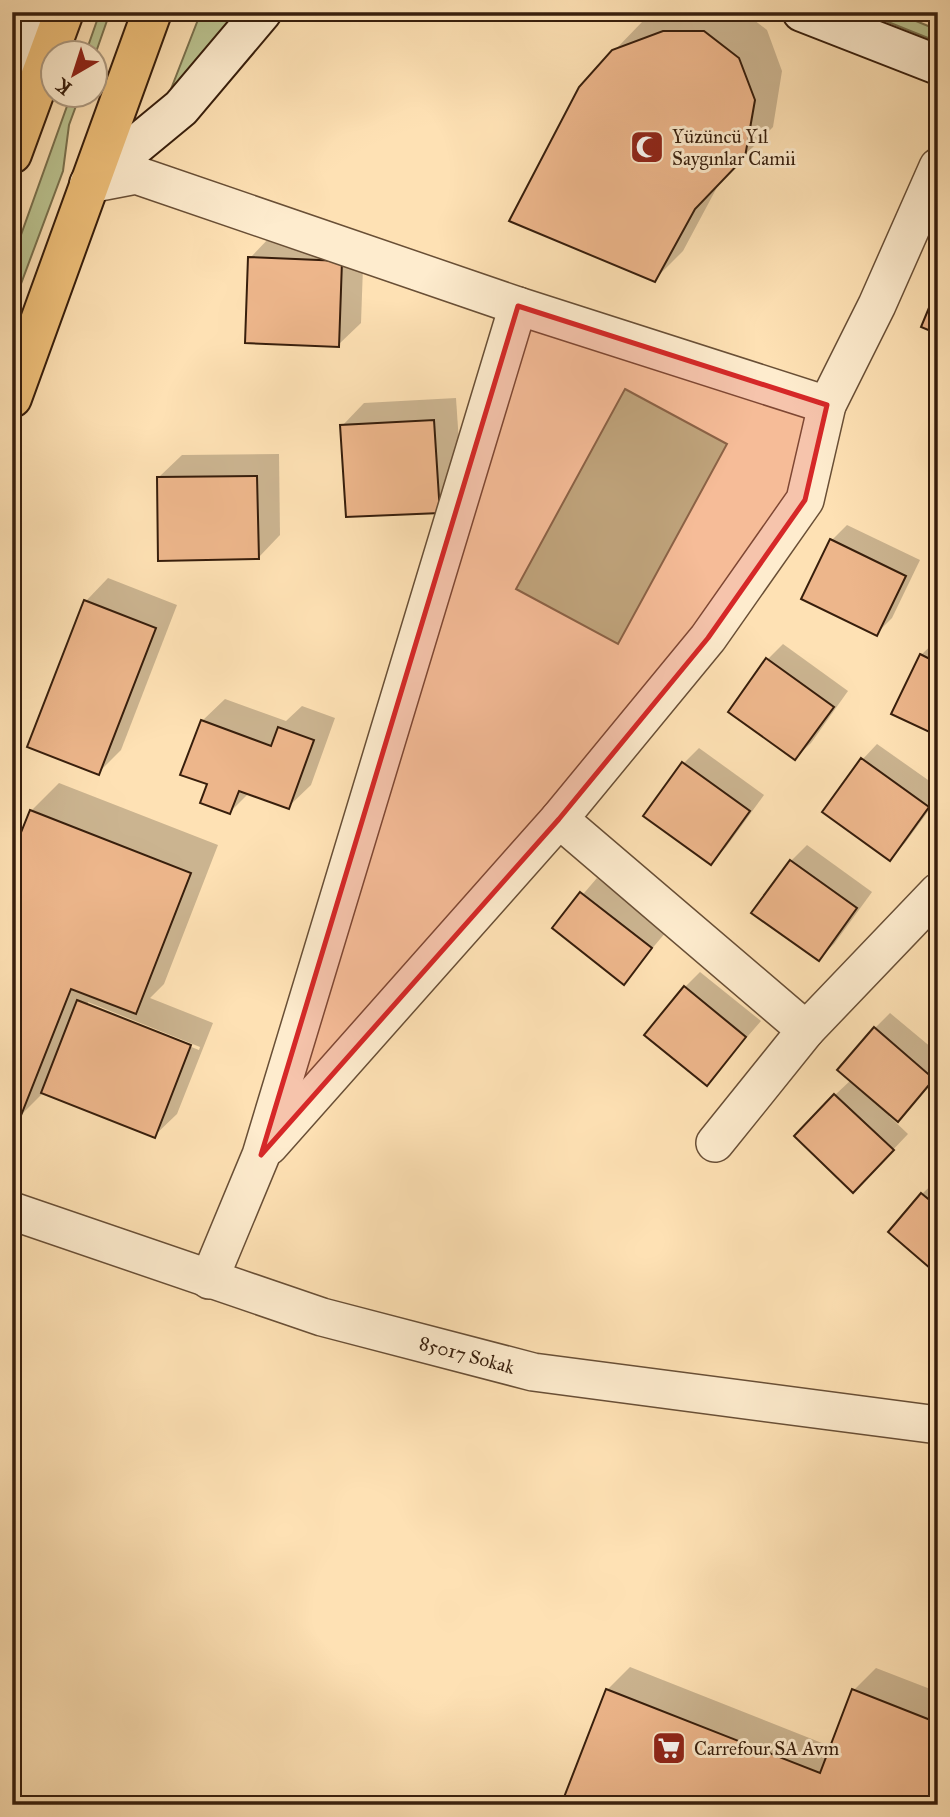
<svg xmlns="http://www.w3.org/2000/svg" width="950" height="1817" viewBox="0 0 950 1817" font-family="'IM FELL Great Primer',serif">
<rect width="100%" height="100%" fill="#fee1b4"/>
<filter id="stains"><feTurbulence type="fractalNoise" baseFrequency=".00286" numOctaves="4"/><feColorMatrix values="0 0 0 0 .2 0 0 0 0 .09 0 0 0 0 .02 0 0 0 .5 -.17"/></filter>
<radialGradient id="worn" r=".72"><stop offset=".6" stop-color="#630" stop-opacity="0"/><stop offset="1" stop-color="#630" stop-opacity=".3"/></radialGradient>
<g fill="#bbc491" stroke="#79714e" stroke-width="2">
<path d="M100,12h10l-15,43 -1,-3h-8z"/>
<path d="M201,12h50l-87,95z"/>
<path d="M863,12h31l44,18v12z"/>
<path d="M71,95h9l-11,30 -6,46 -51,137v-48z"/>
<path d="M625,389l102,55 -109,200 -102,-55z"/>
</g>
<g fill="#0003" fill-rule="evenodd">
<path d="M669,12h75l23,18 15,41 -9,56 -51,51 -39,73 -28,28 -41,-228 28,-29z"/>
<path d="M272,235l92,4 -3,84 -23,22 -88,-87z"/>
<path d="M456,398l6,90 -23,23 -97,-85 22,-23z"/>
<path d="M279,454l1,81 -22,23 -99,-81 23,-22z"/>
<path d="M847,525l73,35 -28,58 -16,16 -44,-94z"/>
<path d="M108,578l69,27 -56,145 -23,23 -12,-172z"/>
<path d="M937,640h1v94l-17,-79z"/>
<path d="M783,644l65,47 -37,52 -16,15 -27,-99z"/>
<path d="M225,699l61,22 16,-15 33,12 -24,67 -23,22 -39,-14 -19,19 -21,-29 -7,-62z"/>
<path d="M877,744l61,43v11l-33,45 -15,15 -28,-98z"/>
<path d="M699,748l65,47 -38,52 -15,15 -28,-98z"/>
<path d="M59,783l159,62 -54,139 -14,14 63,25 -36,91 -23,22 -110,-44 -24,24 11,-305zM88,1002l112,45 -1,3 -111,-44z"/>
<path d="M807,845l65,47 -38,52 -16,15 -65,-46 38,-52z"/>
<path d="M597,878l69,54 -43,51 -69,-55z"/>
<path d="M700,972l61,49 -54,62 -22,-96z"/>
<path d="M890,1013l48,40v22l-40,45 -7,-6 -2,2 19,18 -40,42 -33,-81 16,-15 24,-52z"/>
<path d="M938,1179v93l-16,-78z"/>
<path d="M630,1667l202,80 22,-57 22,-22 62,24v113h-376l45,-115z"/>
</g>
<g fill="#edb68b" stroke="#371e0c" stroke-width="2">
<path d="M663,31h41l35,27 16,42 -10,57 -50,52 -40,73 -146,-61 70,-134 33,-37z"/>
<path d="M248,257l94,4 -3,86 -94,-4z"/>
<path d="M938,286v48l-17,-7z"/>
<path d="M434,420l6,93 -94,4 -6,-92z"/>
<path d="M257,476l2,83 -101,2 -1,-84z"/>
<path d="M830,539l76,37 -29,60 -76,-37z"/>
<path d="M84,600l72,28 -57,147 -72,-28z"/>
<path d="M920,654l18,9v73l-47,-22z"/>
<path d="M766,658l68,49 -39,53 -67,-48z"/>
<path d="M201,720l70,26 7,-19 36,13 -25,69 -50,-18 -9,23 -30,-11 7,-19 -27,-9z"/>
<path d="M861,758l68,49 -39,54 -68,-49z"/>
<path d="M682,762l68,49 -39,54 -68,-49z"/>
<path d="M30,810l161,63 -55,141 -65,-25 -51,129 -8,-3v-260z"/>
<path d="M790,860l67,48 -38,53 -68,-48z"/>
<path d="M580,892l72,56 -28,37 -72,-57z"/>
<path d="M684,986l62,51 -39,49 -63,-51z"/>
<path d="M77,1000l114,45 -36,93 -114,-45z"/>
<path d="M874,1027l60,52 -36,43 -61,-52z"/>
<path d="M834,1094l60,56 -41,43 -59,-57z"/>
<path d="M921,1193l17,14v68l-50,-43z"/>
<path d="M606,1689l214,84 32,-84 86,34v82h-377z"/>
</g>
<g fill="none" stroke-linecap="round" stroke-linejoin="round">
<g stroke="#694f36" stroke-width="40">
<g id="minor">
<path d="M89,184l47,-9 382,131 309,99"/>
<path d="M806,1030l-247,-211 149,-181 97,-138 22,-95 50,-100 61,-138"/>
<path d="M715,1143l91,-113 132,-138"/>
<path d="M269,1146l290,-327"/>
<path d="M12,1211l310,106 211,55 405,53"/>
<path d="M209,1280l52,-125 257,-849"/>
</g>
</g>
<g stroke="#371e0c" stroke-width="42">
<g id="secondary">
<path d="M802,12l136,53"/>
<path d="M20,126l2,-114"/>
<path d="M89,184l92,-76 81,-96"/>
</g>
</g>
<g stroke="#371e0c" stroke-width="42">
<g id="primary">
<path d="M12,154l52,-142"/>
<path d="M12,398l140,-386"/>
</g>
</g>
<use href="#minor" stroke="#feecce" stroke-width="37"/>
<use href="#secondary" stroke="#feecce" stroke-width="38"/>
<use href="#primary" stroke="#efc07a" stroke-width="38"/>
</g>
<path fill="#d62828" fill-opacity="0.2" stroke="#d62828" stroke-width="5" stroke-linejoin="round" d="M518,306l309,99 -22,95 -97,138 -149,181 -298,336z"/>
<defs>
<g id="mosque-square" transform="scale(1.75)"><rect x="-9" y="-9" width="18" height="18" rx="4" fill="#8f2418" stroke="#feecce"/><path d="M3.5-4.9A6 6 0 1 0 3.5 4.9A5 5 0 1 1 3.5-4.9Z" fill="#fff"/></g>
<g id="supermarket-square" transform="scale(1.75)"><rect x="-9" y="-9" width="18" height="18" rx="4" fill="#8f2418" stroke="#feecce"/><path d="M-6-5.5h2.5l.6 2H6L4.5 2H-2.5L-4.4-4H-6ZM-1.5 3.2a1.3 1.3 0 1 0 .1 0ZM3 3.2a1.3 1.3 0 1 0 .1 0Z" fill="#fff"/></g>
</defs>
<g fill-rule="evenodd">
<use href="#mosque-square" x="647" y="147"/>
<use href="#supermarket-square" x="669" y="1748"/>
</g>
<g text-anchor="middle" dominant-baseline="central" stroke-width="6" stroke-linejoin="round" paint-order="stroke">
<g font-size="19" fill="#371e0c" stroke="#feecce" text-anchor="start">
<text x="672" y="136">Yüzüncü Yıl<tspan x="672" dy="22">Saygınlar Camii</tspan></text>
<text x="694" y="1748">Carrefour SA Avm</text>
</g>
<g font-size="19" fill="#371e0c" stroke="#feecce">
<text transform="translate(467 1355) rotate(15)">85017 Sokak</text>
</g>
</g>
<rect width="950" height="1817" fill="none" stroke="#fee1b4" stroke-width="42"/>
<rect x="14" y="14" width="922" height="1789" fill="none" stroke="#371e0c" stroke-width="3.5"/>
<rect x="21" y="21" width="908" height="1775" fill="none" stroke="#371e0c" stroke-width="2"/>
<g transform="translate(74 74) rotate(219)"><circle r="33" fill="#feecce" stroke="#ae9a80" stroke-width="2"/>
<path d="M0-5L12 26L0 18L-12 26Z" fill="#8f2418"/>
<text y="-10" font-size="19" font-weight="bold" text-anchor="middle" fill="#371e0c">K</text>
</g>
<rect width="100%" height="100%" filter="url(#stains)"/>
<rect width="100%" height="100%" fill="url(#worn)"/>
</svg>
